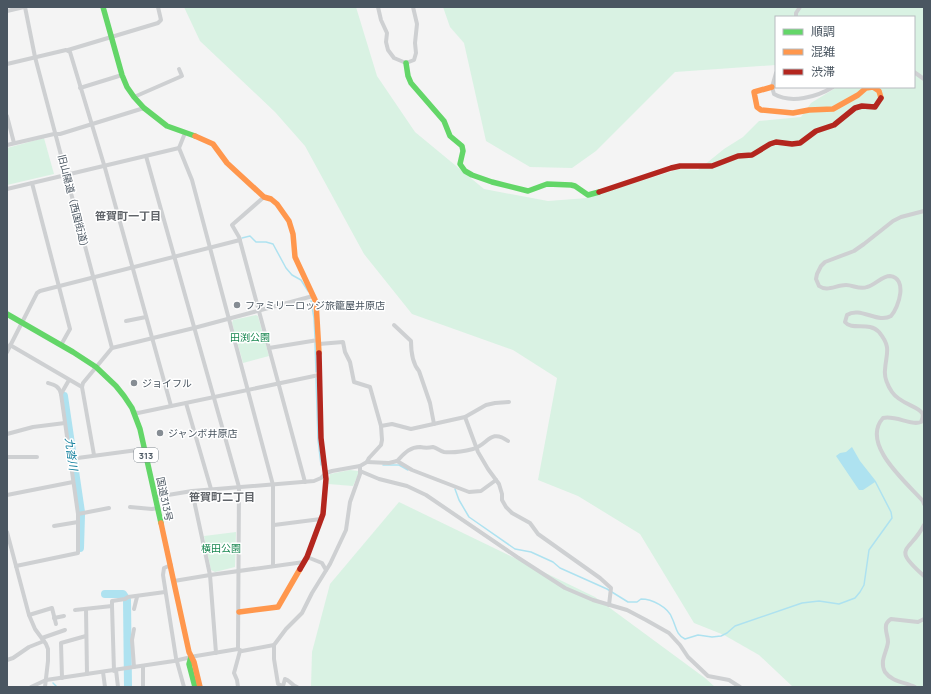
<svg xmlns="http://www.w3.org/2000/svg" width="931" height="694" viewBox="0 0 931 694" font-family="Manrope,'Noto Sans JP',sans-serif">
<rect width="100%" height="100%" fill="#f4f4f4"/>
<g fill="#d9f2e3">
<path d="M184,7h172l21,69 38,56 69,57 64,12 39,-3 92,-29 19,1 26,-21 19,-12 16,-16 42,-4 10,-14 26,-16h77v-70h-138v48l-101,7 -79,79 -24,17 -42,-1 -44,-26 -22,-98 -14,-16 -7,-20h481v680h-131l-34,-32 -35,-20 -30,-12 -54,-89 -62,-38 -40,-16 19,-102 -44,-28 -101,-36 -48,-60 -59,-108 -30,-34 -75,-71z"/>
<path d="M44,138l10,36 -47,11v-37z"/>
<path d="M256,315l2,1 11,40 -26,7 -11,-40 1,-3z"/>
<path d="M350,470l8,1 1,2 -6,13 -25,-2 2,-10z"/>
<path d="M399,502l196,95 110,81 10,9h-404l1,-35 18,-68z"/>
<path d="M236,532l-1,35 -20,5 -4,-2 -7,-34z"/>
</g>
<path fill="#aee2f0" d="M852,447l8,14 15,19v2l-12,8h-4l-23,-34 4,-3 6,-1z"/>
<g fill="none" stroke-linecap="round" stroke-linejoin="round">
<g stroke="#aee2f0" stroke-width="1.5">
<path d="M242,238l8,-2 6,6h10l7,2 13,24 6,7 9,5 7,11"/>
<path d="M311,301l3,17 1,20"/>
<path d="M315,342l1,30"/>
<path d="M316,378l2,62 3,25"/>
<path d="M383,465h16l9,5"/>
<path d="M455,489l4,11 10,17 46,32 16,3 22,10 7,6 47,21 21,13h9l4,-3c11,0 27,8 31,19 4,8 4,17 13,21l13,-4 14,2 9,-1 6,-3 8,-7 67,-23 17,-2 20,3 16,-6 5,-6 4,-7 5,-35 23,-32 -1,-6 -16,-31"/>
<path d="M53,683l4,4"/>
</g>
<g stroke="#aee2f0" stroke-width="8">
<path d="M64,396l17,116"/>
<path d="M80,548l1,-33"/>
<path d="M105,594h18l4,6 1,87"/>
</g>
<g stroke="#ced0d2" stroke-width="4">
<path d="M25,7l10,50 77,291"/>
<path d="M378,7l3,13 6,13 -1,9 2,8 6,8 12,5 8,-3 2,-7 -1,-10 2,-19 -4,-17"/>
<path d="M7,11l17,-4"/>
<path d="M796,17v-4l4,-6"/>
<path d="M68,50l90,-27 3,-3 -3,-13"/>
<path d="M7,64l59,-14 4,2 35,116 66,238"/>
<path d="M914,72l10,7"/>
<path d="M776,73l-4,14 2,7c17,10 43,3 59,-7"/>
<path d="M80,88l42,-13"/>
<path d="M134,97l48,-21 -3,-7"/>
<path d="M7,116l7,27"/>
<path d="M185,133l-6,15 13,32 81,305v80"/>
<path d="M7,145l47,-11h6l84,-26"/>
<path d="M146,156l93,331 -1,162"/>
<path d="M32,183l38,146 -9,16"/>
<path d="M7,189l172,-41"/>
<path d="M264,197l-32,28 7,12 66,245"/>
<path d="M924,211l-23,6 -8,4 -29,23 -10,7 -29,11 -4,4 -4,8 -1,5 3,7c8,6 17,-1 27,-1 7,0 14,5 21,2 8,-2 15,-11 23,-11 18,2 9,31 1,40 -13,8 -31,-10 -44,-1l-2,7c7,9 24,-1 34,10 13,16 7,21 6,38 -1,8 3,16 7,22 8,12 26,14 30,21 2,3 0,6 -1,9 -10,4 -25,-7 -38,-4 -23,26 24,65 40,83l1,3"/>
<path d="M126,321l20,-4"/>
<path d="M394,325l17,16c0,10 1,22 8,30l11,32 4,21"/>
<path d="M10,345l72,42 12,68"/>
<path d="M269,348l49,-8"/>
<path d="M7,352l30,-59 3,-2 200,-51"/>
<path d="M48,383c7,2 11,3 13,11"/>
<path d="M82,387l1,-4 29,-35 82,-20 119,-32"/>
<path d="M186,403l25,86"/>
<path d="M134,412l4,1 181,-38"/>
<path d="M465,417l13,35 10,17 11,15 3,10v6l4,7 6,6 18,10 8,11 62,44 11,10 -2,17"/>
<path d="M381,426l11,-2 19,5 54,-12 21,-12 9,-2 14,-1"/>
<path d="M7,434l26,-7 32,-4"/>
<path d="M7,457h30"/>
<path d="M70,459l75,-10"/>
<path d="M397,461c6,-6 12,-14 23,-14 5,1 8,1 13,0 4,1 7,4 11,5 9,1 21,-1 29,-3 15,-4 17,-21 35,-8"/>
<path d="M367,462l22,1 8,-2 15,9 57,22 12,-1 15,-11"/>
<path d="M360,471l19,8 28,7 19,9 91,62 48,31 28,12 34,10 19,10 23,13 11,12 8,12 20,19 21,4 11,7"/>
<path d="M192,491l18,84 6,78"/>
<path d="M7,495l66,-13"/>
<path d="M156,497l36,-6 122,-10 7,-3 5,-5 6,-2 28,-5 7,-4 2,-4 12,-13 1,-5 -1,-14 -11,-39 -16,-5 -4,-20 -5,-10 -2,-10 -24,2"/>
<path d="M130,507l22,2 6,-1"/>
<path d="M78,514l31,-6"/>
<path d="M274,525l47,-6"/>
<path d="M924,525c-14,28 -34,21 0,51"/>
<path d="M54,526l24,-4"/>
<path d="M7,532l22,83 6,14 11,15 2,5v12l-3,26"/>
<path d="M307,557l15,6 4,7"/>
<path d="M171,565l-7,3 -1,7 13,83 8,29"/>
<path d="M16,566l62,-13v-39l-17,-120 8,-14"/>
<path d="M174,581l36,-6 94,-13"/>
<path d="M112,606l2,65"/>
<path d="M86,609l1,65"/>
<path d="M134,609l3,-12"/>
<path d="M75,610l37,-4v-5l13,-2 3,-2 37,-5"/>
<path d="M29,615l23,-7 4,16"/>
<path d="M54,618l10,-2"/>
<path d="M42,638l23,-8"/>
<path d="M274,645v14l4,25 5,2 2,-7c5,1 7,7 12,8"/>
<path d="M7,660l6,-2 16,-11 15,-6"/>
<path d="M143,666v21"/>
<path d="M134,667l-2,-27 2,-11"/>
<path d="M116,670l2,17"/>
<path d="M103,672l2,15"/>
<path d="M62,678l-1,-35 25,-7"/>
<path d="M31,687l15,-7 128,-19 22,-5 42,-7 4,2 32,-6 12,-16 16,-16 10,-20 18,-29 16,-34 4,-28 10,-28v-8"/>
<path d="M238,687l-1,-7 -3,-7 6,-22"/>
<path d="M915,687c-10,-5 -23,-5 -30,-15 -6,-11 2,-20 3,-30 0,-6 -3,-11 -2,-16 0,-3 2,-5 5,-7l27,3 6,-3"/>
</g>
<g stroke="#63d668" stroke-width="5.5">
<path d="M103,7l19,68 5,12 7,10 10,11 23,18 28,10"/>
<path d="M406,63l2,13 3,7 33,38 6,15 12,10 1,5 -3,13 5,7 7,4 20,7 36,9 19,-7 24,1 4,1 13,9 11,-3"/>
<path d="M7,314l66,38 23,15 20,19 8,10 8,12 8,21 21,94"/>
<path d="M191,657l-2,7 6,23"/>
</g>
<g stroke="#ff974d" stroke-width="5.5">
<path d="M772,87l-18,5 3,15 4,3 32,3 16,-3 24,-1 25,-14 8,-7 7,-1 6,4 2,7"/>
<path d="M195,136l18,8 14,19 37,34 7,2 6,5 12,17 4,13 2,23 21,45 3,51"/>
<path d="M161,523l28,129 5,10 6,25"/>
<path d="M239,612l39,-5 22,-38"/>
</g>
<g stroke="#b3261e" stroke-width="5.5">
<path d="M599,192l72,-24 9,-2h32l26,-10 14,-1 18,-11 6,-2 16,2 8,-1 16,-12 18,-6 21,-17 7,-2 13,1 6,-9"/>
<path d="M300,569l7,-12 16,-43 3,-35 -5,-41 -2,-85"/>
</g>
</g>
<g fill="#868d94" stroke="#fff" stroke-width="1.5">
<circle cx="237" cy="305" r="4"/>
<circle cx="134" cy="383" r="4"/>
<circle cx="160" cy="433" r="4"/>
</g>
<g text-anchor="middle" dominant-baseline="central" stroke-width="3" stroke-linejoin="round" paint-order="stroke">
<rect fill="#fff" stroke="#808990" stroke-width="1" x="134" y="448" width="24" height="14" rx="3"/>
<g font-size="9" font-weight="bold" fill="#4a5661">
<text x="146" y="455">313</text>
</g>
<g font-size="10" fill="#4a5661" stroke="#fff">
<text transform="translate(74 203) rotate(76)">旧山陽道（西国街道）</text>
<text transform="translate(165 499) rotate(78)">国道313号</text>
</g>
<g font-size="10" fill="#4a5661" stroke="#fff" text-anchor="start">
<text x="245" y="305">ファミリーロッジ旅籠屋井原店</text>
<text x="142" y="383">ジョイフル</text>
<text x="168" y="433">ジャンボ井原店</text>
</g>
<g font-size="10" fill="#17864f" stroke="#fff">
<text x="250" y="337">田渕公園</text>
<text x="221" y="548">横田公園</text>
</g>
<g font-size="11" font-weight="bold" fill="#5f6368" stroke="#fff">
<text x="128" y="215">笹賀町一丁目</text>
<text x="222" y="496">笹賀町二丁目</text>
</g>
<g font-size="11" font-style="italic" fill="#0c7c9b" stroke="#fff">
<text transform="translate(72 454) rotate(82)">九沓川</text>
</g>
</g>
<rect width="931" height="694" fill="none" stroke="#4a5661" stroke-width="16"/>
<rect x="775" y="16" width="140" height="72" fill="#ffffff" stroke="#b7bbc0"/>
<rect x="783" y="29" width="20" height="6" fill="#63d668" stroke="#b7bbc0"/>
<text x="811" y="36" font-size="12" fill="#4a5661">順調</text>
<rect x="783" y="49" width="20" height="6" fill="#ff974d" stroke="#b7bbc0"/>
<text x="811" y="56" font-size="12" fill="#4a5661">混雑</text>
<rect x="783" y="69" width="20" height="6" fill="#b3261e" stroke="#b7bbc0"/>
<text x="811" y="76" font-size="12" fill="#4a5661">渋滞</text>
</svg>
